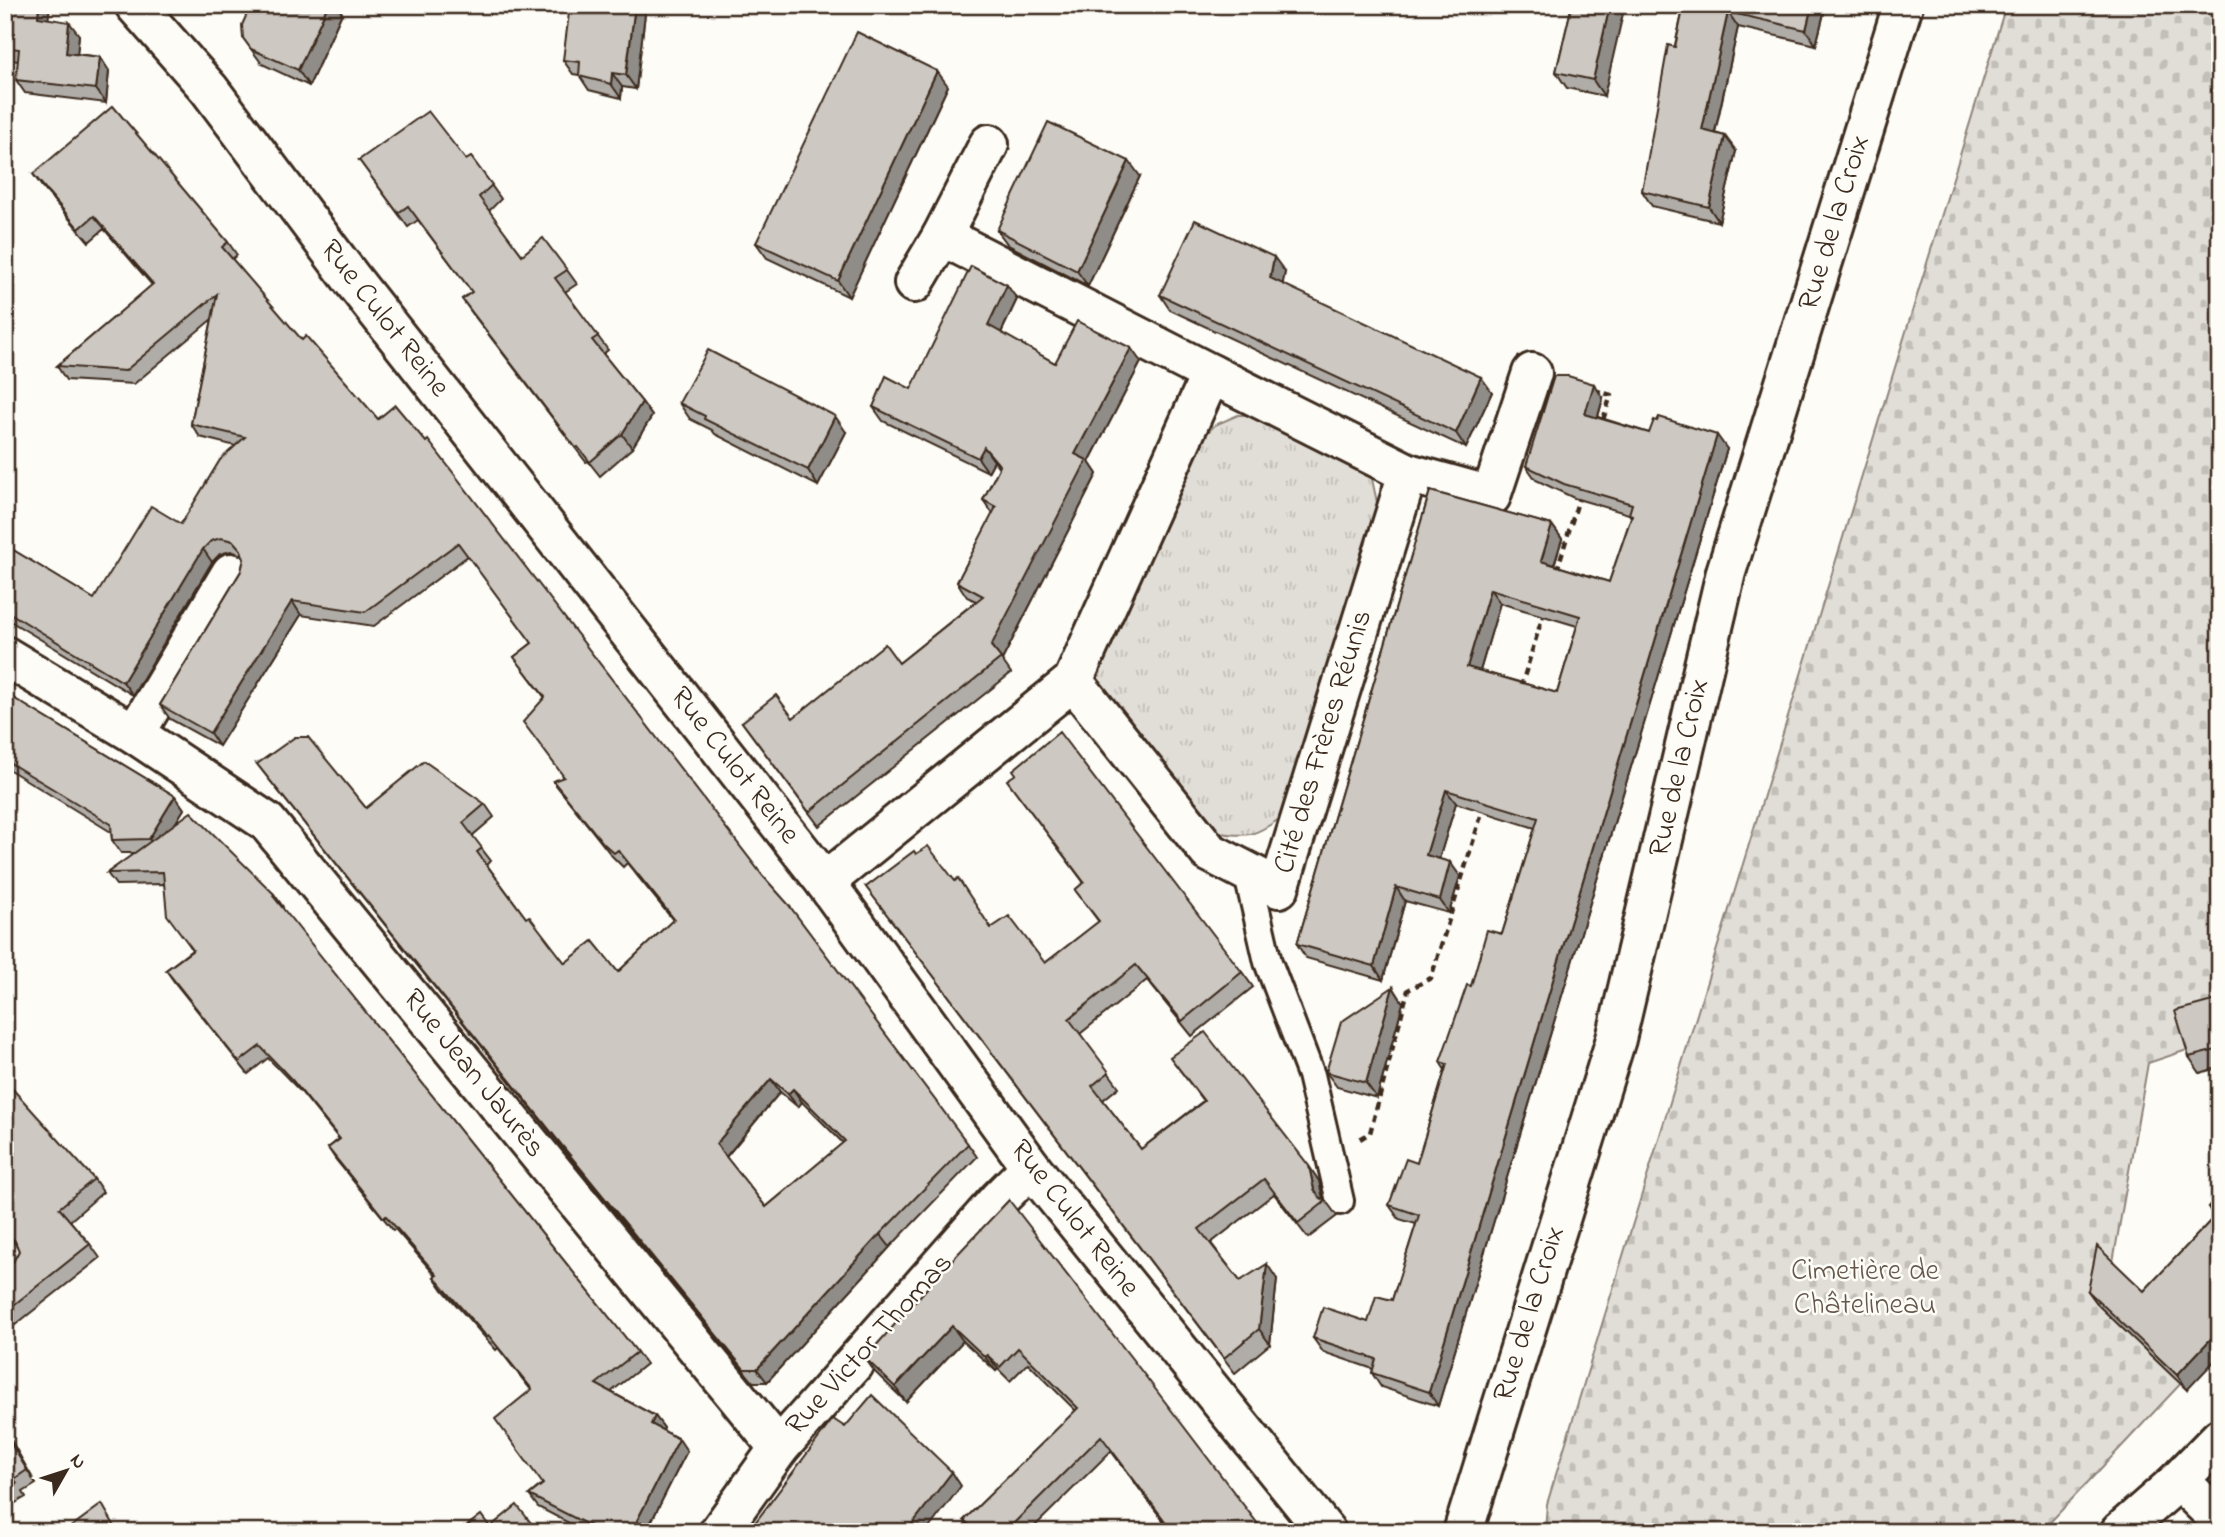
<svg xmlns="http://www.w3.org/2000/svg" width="2225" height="1537" viewBox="0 0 2225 1537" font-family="'Indie Flower',sans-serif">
<defs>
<pattern id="grass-tufts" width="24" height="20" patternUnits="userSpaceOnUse" patternTransform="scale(1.75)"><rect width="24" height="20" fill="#e1ded7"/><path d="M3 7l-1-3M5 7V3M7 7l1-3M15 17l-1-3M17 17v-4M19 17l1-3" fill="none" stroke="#c2bfb8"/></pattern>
<pattern id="cemetery-stones" width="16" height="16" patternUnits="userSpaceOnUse" patternTransform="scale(1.75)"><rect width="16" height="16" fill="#e1ded7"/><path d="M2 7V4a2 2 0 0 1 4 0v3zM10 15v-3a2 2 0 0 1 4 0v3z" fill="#c2bfb8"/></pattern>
</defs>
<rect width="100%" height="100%" fill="#fdfcf7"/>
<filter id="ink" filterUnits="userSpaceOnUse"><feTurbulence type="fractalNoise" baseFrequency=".0143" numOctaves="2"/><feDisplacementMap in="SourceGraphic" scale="14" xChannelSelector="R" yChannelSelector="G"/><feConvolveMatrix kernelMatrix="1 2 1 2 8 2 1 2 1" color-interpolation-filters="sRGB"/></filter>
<g filter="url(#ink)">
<path fill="url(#grass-tufts)" stroke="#8e847a" stroke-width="2" d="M1238,415h24l94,44 16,20 6,28 -96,310c-27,19 -34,21 -67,15l-118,-146 -5,-24 112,-226 11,-11z"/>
<path fill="url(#cemetery-stones)" stroke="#8e847a" stroke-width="2" d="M2006,5h214v1034l-72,24 -42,239 80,76 -145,154h-496l2,-28z"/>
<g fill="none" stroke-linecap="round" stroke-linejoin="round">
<g stroke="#3b2a1e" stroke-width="32">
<path id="service" d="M1247,871l21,91 43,113 29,126"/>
</g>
<g stroke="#3b2a1e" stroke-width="44">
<g id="minor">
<path d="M135,5l74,84 142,189 474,604 206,285 295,365"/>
<path d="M942,236l269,138"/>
<path d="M914,283l28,-47 47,-92"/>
<path d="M1408,473l83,23 41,-123"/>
<path d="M5,656l130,78 132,88 512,626"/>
<path d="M135,734l96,-161"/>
<path d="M825,882l248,-201 138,-307 197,99 -129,415 -70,-36 -136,-171"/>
<path d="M2177,1482l9,5 34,33"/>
<path d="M719,1532l60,-84 219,-248 33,-33"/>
</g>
</g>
<g stroke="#3b2a1e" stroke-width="44">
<g id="tertiary">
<path d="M1463,1532l153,-493 110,-467 177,-567"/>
<path d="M2120,1532l57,-50 43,-44"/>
</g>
</g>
<g stroke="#3b2a1e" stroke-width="4.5" stroke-dasharray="7 5" stroke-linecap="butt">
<path d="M1594,390l17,5 -9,28"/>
<path d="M1557,570l23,-75"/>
<path d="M1521,687l23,-75"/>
<path d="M1360,1139l10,-6 38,-143 23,-12 53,-172"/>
</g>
<use href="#service" stroke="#fdfcf7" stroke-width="26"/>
<use href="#minor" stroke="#fdfcf7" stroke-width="38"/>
<use href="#tertiary" stroke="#fdfcf7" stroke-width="38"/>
</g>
<g fill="#b0aca7" stroke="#3b2a1e" stroke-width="2" fill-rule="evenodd">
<path d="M5,5l44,14 30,16 -2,19 23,3 9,14 -3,32 -81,-10 -9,-13 2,-19 -13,-2z"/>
<path d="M251,5h86l5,8 -33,73 -47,-22 -19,-26z"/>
<path d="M646,5l-10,84 -14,-2 -1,11 -32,-8 -10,-15 -6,-1 -10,-14z"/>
<path d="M1572,5l32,91 -37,-8 -11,-16z"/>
<path d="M1684,5h142l-10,40 -78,-18 -23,106 10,3 11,15 -17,71 -67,-16 -10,-15z"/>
<path d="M948,86l-99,211 -82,-39 -11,-15z"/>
<path d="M471,157l30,42 -12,12 33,44 45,15 10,14 -12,8 43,58 -5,4 39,48 10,14 -20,32 -32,28 -12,-15 -2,1 -114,-149 -10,-14 10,-7 -54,-72 -10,7 -49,-67h107z"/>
<path d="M33,174l195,68 9,13 -5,4 736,885 9,13 -87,90 -123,135h-14l-180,-221 -306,-384 -10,-13 109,44 119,-4 9,13 -22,19 19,25 -4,4 39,53 39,45 53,9 55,-52 -46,-57 -4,4 -11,-11 -59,-75 10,-3 -18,-80 -31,-41 18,-14 -64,-87 -94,70 -73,-11 -82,131 -49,-27 -10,-14 81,-134 3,-12 -2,-4 -11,-4 -11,3 -8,8 -79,133 -128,-77v-73l89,54 87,-75 55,-78 -36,-9 -9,-13 21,-105 -78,65 -68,-4 -9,-14 95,-81 -48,-56 -15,13 -47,-55zM780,1092l18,15 4,-5 41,41 -77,64 -40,-50z"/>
<path d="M1140,176l-52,110 -80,-41 -11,-15z"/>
<path d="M1285,272l-3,12 210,108 -26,56 -296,-138 -10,-15z"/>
<path d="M1017,299l-16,34 54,30 86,-1 -52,100 8,12 -95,186 9,13 -192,153 -77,-104 51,-4 106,-55 77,-62 -9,-4 -10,-15 36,-68 -10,-14 16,-32 -5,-7 -6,11 -105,-51 -10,-14 38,-18z"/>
<path d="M1603,398l-5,19 51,16 78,16 -289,957 -57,-19 -9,-14 1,-4 -50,-17 -10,-14 55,-16 24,-22 24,-76 -17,-5 -10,-14 28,-42 28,-93 -5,-8 31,-76 31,-52 33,-106 -79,-25 -17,56 21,17 -11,37 -44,-12 -22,79 -77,-22 -9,-14 133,-453 122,34 10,14 -8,26 55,17 22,-65 -2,-3 -55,-16 -38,-18 -10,-14zM1500,603l77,23 -20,67 -77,-22z"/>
<path d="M679,403l167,29 -28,54 -103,-52 -3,-4 -22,-11z"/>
<path d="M5,693l170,103 9,13 -10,16 100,69 9,13 -1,1 355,444 9,12 -35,28 44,24 9,12 -1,2 24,21 -41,81h-60l-48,-25 -9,-12 13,-11 -11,-94 -33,-42 -2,2 -53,-60 -9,-13 2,-1 -41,-47 -2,1 -57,-70 -8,-12 11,-9 -37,-46 -34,-35 -20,16 -73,-91 -9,-13 26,-20 -28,-66 -48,1 -9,-12 29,-20h-15l-9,-13 -1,-8 -106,-65z"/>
<path d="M1007,780l235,192 11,15 -61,49 -45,-56 -67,54 39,53 -16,13 38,49 62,-48 -33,-44 149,124 5,19 2,1 11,15 -29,22 -34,-44 -63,49 29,38 37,-2 -7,65 -35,29 -369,-486 126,40 53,36 54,-41 -24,-32 9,-7z"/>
<path d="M1393,987l10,16 -26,95 -40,-11 -11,-15z"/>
<path d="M2220,999v68l-20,6 -11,-16z"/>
<path d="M5,1089l89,90 9,13 -33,29 20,23 10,14 -95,75v-64l8,-7 6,-11 -2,-5 -12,-13z"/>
<path d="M2220,1194l-33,196 -88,-84 -11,-15h56l70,-74 -6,-10z"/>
<path d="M1009,1200l155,322 -53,-71 -82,81h-57l-8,-12 112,-109 -48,-48 -18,18 -12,-12 -2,2 -33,-30 -57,61 -31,-30 -10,-14z"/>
<path d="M5,1433l31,51 -13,8 3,5 -21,12z"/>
</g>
<g fill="#908c88" stroke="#3b2a1e" stroke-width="2">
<path d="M39,5h11l-3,26 -9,-14z"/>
<path d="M328,5h9l5,8 -33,73 -11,-16z"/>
<path d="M635,5h11l-10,84 -10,-14z"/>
<path d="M1610,5h15l-21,91 -11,-16z"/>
<path d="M1812,5h14l-10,40 -10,-15z"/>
<path d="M1728,12l10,15 -26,118 -10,-15z"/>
<path d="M69,22l10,13 -3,31 -10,-13z"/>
<path d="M100,57l9,14 -3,32 -10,-14z"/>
<path d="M937,71l11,15 -99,211 -11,-16z"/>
<path d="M612,73l10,14 -1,11 -10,-14z"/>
<path d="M1725,136l11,15 -17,71 -10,-15z"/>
<path d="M1129,161l11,15 -52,110 -11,-15z"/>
<path d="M1274,257l11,15 -4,21 -11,-15z"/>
<path d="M1007,285l10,14 -19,40 -10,-14z"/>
<path d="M1131,348l10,14 -52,100 8,12 -95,186 -11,-14 84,-192z"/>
<path d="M1481,377l11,15 -26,56 -10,-15z"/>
<path d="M1594,384l9,14 -8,29 -10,-13z"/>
<path d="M642,402l10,14 -20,32 -10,-14z"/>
<path d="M835,416l11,16 -28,54 -10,-16z"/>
<path d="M1717,435l10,14 -289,957 -9,-14z"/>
<path d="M984,447l10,14 -6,11 -10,-14z"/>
<path d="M1552,525l10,14 -11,36 -10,-14z"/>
<path d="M203,549l9,13 -79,133 -10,-13z"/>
<path d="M1490,589l10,14 -23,78 -10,-14z"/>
<path d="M292,601l9,14 -82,131 -9,-13z"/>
<path d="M1446,790l10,13 -20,66 -10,-14z"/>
<path d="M175,796l9,13 -26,43 -9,-13z"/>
<path d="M1450,862l10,14 -11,37 -9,-13z"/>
<path d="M1396,887l9,14 -22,79 -9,-14z"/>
<path d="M1393,987l10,16 -26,95 -11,-15z"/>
<path d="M771,1079l9,13 -55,66 -9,-14z"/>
<path d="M793,1089l9,13 -4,5 -10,-13z"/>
<path d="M1309,1166l10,15 5,22 -1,1 -9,-14z"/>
<path d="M880,1234l10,13 -123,135 -10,-13z"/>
<path d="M1267,1264l10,15 -7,65 -11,-15z"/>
<path d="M952,1326l11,15 -57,61 -11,-15z"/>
<path d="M2220,1329v26l-33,35 -10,-15z"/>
<path d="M987,1355l11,14 -2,2 -11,-14z"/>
<path d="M655,1416l9,12 -4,9 -9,-13z"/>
<path d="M5,1433l6,7 25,44 -9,-14z"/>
<path d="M679,1439l8,12 -41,81h-15z"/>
<path d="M952,1472l9,14 -35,46h-20z"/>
</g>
<g fill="#cdc8c2" stroke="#3b2a1e" stroke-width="2" fill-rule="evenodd">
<path d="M5,5h34l-1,12 31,5 -3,31 34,4 -4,32 -80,-9 3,-31 -14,-2z"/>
<path d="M251,5h77l-30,65 -47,-21 -8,-11 -1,-13z"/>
<path d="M570,5h65l-9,70 -14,-2 -1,11 -32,-8 1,-14 -17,-2z"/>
<path d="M1572,5h38l-17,75 -37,-8z"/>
<path d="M1684,5h128l-6,25 -78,-18 -26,118 23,6 -16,71 -67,-16 26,-146 7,2z"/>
<path d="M857,32l80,39 -99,210 -82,-38z"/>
<path d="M113,106l115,136 -6,5 80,93 4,-4 72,83 17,-14 31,37 2,-2 335,436 25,28 180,240 -88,90 -123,135h-13l-180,-221 -307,-384 38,-27h13l58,71 58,-47 61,43 -22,19 19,25 -5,4 49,66 3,-2 36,47 28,-22 25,31 56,-53 -56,-69 -4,3 -11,-10 -50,-62 11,-4 -41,-55 22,-25 -31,-40 18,-14 -74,-100 -93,69 -73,-11 -82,132 -50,-28 81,-134 3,-12 -3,-9 -8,-9 -12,-3 -10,3 -8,8 -80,133 -118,-72v-65l89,54 57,-93 30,18 39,-64 25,-23 -54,-13 26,-130 -92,77 -68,-5 96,-82 -59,-68 -15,13 -46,-55zM771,1079l17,15 5,-5 52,52 -79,66 -50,-63z"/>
<path d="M428,111l38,49 5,-3 21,28 -13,12 43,58 21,-17 24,32 -12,8 43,58 -6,4 50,62 -20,32 -32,28 -12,-15 -2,1 -114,-149 10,-7 -64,-86 -10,7 -39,-53z"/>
<path d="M1048,122l81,39 -52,110 -80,-41z"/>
<path d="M1195,220l79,37 -4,21 211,99 -25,56 -296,-138z"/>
<path d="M971,266l36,19 -19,40 67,38 22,-42 54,27 -56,106 12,6 -96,186 10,12 -192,154 -67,-90 34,-27 17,23 92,-74 14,19 84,-67 -26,-14 39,-75 -13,-7 17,-34 -16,-19 -6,11 -105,-51 13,-31 25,13z"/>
<path d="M708,350l127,66 -27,54 -104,-51 1,-3 -26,-13z"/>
<path d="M1554,376h14l26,8 -9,30 64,19 5,-13 3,1 2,-4 58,18 -288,957 -57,-19 4,-14 -63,-21 10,-31 45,15 8,-26 16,4 27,-85 -30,-10 17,-46 11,4 30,-99 -7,-2 27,-77 4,1 16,-56 15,4 36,-116 -92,-28 -20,65 24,7 -10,38 -44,-13 -22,79 -77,-22 133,-453 122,34 -11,36 68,21 23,-67 -3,-1 3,-10 -68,-20 -38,-18zM1490,589l90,27 -23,77 -90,-26z"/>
<path d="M5,693l170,103 -26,43 -37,1 -1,-16 -106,-64z"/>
<path d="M1059,732l183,240 -60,49 -46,-56 -67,54 40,53 -17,14 49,63 63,-48 -34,-44 35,-25 104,134 5,24 5,7 7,4 -28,22 -34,-44 -65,50 41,52 27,-17 -8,65 -35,29 -358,-471 48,-36 2,3 12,-8 27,35 3,-3 33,50 18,-12 36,47 54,-42 -24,-31 9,-8 -77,-102 9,-6 -3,-4z"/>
<path d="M191,812l83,82 -1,2 364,456 -41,32 59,32 -4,8 28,15 -48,93h-29l-73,-37 14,-11 -48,-65 37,-30 -43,-53 -2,1 -53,-60 3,-2 -51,-59 -2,2 -56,-70 12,-9 -47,-58 -33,-35 -21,16 -73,-92 27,-20 -26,-35 -4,-43 -56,1z"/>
<path d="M1393,987l-27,96 -40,-11 15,-50z"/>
<path d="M2220,999v50l-31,8 -14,-46z"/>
<path d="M9,1085l85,94 -35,29 31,36 -85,68v-43l8,-7 6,-11 -4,-10 -10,-11v-141z"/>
<path d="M2220,1194v135l-43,46 -89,-84 9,-45 47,45 72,-76 -8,-8z"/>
<path d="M1009,1200l144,186 111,146h-112l13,-11 -64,-85 -96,96h-28l-13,-12 114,-112 -60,-60 -18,19 -13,-12 -2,2 -33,-31 -57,61 -30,-29 87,-98z"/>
<path d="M872,1395l80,77 -46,60h-158l85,-113 12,8z"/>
<path d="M5,1434l22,36 -13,9 3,4 -12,7z"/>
<path d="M102,1504l16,28h-54z"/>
<path d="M517,1505l21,27h-79l22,-17 9,12z"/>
</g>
</g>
<g text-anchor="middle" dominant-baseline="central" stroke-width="5" stroke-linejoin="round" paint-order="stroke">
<g font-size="30" fill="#3b2a1e" stroke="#fdfcf7">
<text transform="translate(1835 223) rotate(-73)">Rue de la Croix</text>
<text transform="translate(384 319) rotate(52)">Rue Culot Reine</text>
<text transform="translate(1324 742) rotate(-73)">Cité des Frères Réunis</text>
<text transform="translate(734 766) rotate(52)">Rue Culot Reine</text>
<text transform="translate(1680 768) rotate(-77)">Rue de la Croix</text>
<text transform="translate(473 1074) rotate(51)">Rue Jean Jaurès</text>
<text transform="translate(1074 1219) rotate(52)">Rue Culot Reine</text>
<text transform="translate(1530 1314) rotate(-73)">Rue de la Croix</text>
<text transform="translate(870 1345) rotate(-48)">Rue Victor Thomas</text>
</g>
<g font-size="30" fill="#64574c" stroke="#fdfcf7">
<text x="1865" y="1272">Cimetière de<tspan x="1865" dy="34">Châtelineau</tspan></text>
</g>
</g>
<rect width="2225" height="1537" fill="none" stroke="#fdfcf7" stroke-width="28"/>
<rect x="14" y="14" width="2197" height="1509" fill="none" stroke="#3b2a1e" stroke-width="2.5" filter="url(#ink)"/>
<g transform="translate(66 1471) rotate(51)" stroke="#fdfcf7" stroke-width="5" paint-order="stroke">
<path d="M0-5L12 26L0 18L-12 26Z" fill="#3b2a1e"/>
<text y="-10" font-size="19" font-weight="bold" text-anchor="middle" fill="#3b2a1e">N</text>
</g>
</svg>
